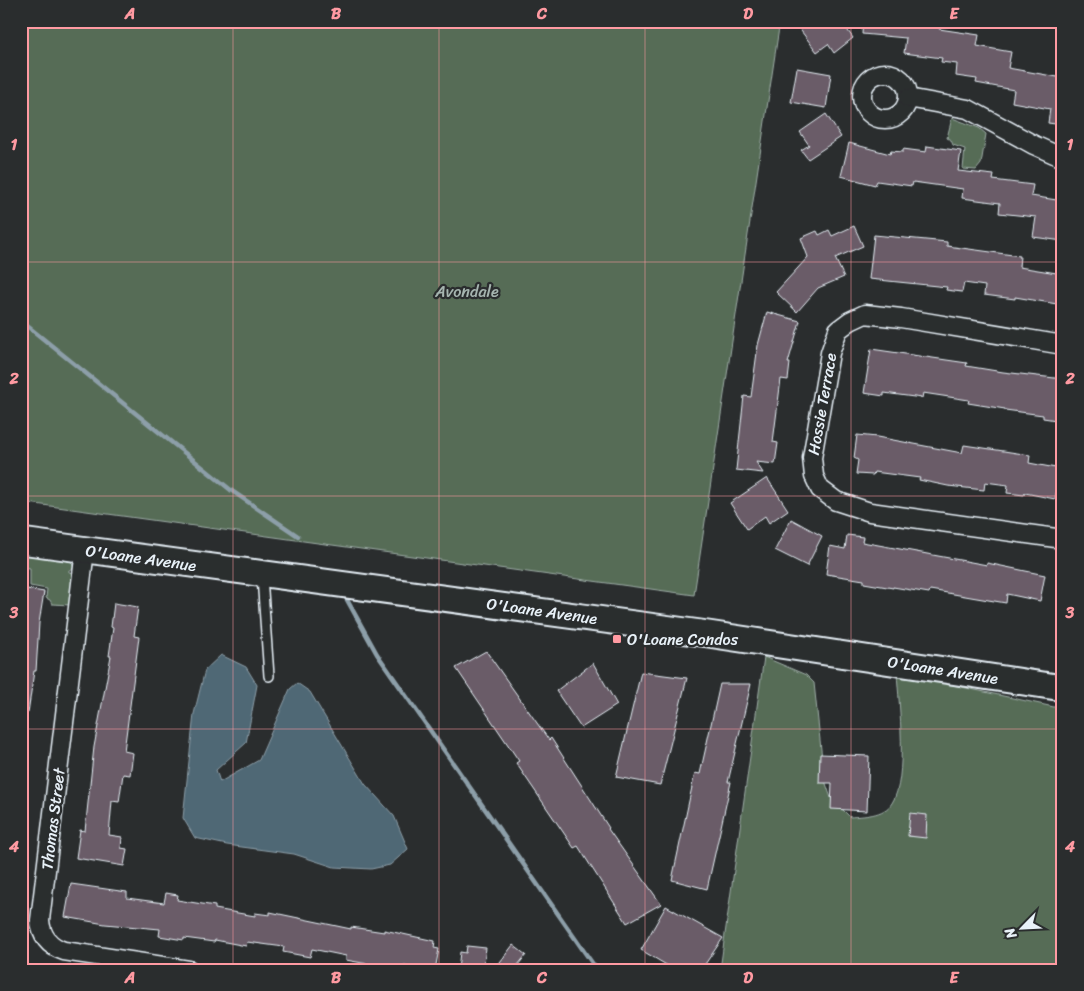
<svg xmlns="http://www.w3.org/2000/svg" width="1084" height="991" viewBox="0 0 1084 991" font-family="Sriracha,sans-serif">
<rect width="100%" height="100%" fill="#2a2d2e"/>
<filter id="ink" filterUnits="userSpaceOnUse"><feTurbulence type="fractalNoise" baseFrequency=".02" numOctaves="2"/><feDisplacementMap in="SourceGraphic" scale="10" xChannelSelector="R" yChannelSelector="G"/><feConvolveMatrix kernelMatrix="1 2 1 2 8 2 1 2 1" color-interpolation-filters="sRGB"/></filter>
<g filter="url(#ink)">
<g fill="#566c57" stroke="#9faea8">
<path d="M21,21h759l-86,574 -673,-93z"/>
<path d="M952,118l27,10 7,6 -5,30 -5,6 -13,-1 2,-20 -12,-4 -2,-5 -4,-2z"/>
<path d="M21,552l49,7 4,9 -5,2v2l5,1 -4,32 -18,-1 -2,-4 -4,-2 1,-9 -17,-3v-18l-9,-1z"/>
<path d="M764,657l42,18 8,8 10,95 7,20 19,19c13,-1 34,-1 42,-14 16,-24 7,-99 5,-130l166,36v261h-343z"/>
</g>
<path fill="#506875" stroke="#8d9fa9" d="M221,655l25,12 11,18 -11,58 -30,27 4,12 39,-22 31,-71 7,-6 13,9 55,92 29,32 14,33 -18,16 -19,4 -37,-2 -40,-13 -67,-9 -32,-7 -12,-20 11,-104 11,-44z"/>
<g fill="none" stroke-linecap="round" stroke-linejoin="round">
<g stroke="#8d9fa9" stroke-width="4.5">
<path d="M21,321l211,170 66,45"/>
<path d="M346,598l31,56 220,316"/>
</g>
</g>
<g fill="#6b5c67" stroke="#e8f1f8">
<path d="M806,21h35l12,17 -19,15 -6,-9 -11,8 -19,-25z"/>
<path d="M863,21h77l-1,8 40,6 -2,11 34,6 -3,16 55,10v47l-15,-2 2,-14 -38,-7 2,-12 -38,-7 1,-4 -21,-3 1,-12 -16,-2 1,-4 -38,-5 2,-15 -44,-4z"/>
<path d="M797,68l34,6 -5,34 -35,-6z"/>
<path d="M826,114l15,23 -33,22 -7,-9 8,-5 -9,-13z"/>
<path d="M849,143l41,11 1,-3 12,1v-3l23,3 1,-6 34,5 -3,20 36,4 -1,5 40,5 -2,11 32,5v40l-30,-4 3,-20 -37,-4 1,-10 -38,-5 1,-9 -50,-7 -1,4 -35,-5 -2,4 -34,-9z"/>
<path d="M854,226l9,20 -28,12 9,19 -26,11 -21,24 -21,-20 32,-35 -7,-19 16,-7 2,4 10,-5 3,6z"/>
<path d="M874,235l73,7v4l73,10 -1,11 44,7v31l-48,-8v2l-31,-4 1,-9 -21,-3 -2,9 -16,-2 1,-3 -78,-8z"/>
<path d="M767,312l33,9 -12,42h2l-2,17 -7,-1 -8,63 5,1 -3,21 -19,-2 7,11 -27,-3 8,-74 7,1 7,-52z"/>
<path d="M871,349l96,14 -1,3 37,6 60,7v42l-20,-3v-3l-38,-5v-1l-37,-6 1,-3 -46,-7 -1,5 -38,-5v3l-20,-3z"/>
<path d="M857,435l20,2 85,16 2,-8 66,10 -1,8 32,6 -6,30 -30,-6 -1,2 -17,-2 1,-8 -23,-3 -1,8 -36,-4 -29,-6 1,-2 -46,-6 -1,3 -17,-1 2,-14 -4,-2z"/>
<path d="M767,478l21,32 -19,13 -4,-7 -18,13 -17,-26z"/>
<path d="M791,519l31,17 -15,30 -32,-16z"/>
<path d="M847,535l16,2 -1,5 125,23v-2l24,5 34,7 -5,26 -33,-7 -1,9 -76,-13 -1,3 -36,-6v1l-29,-5v-3l-38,-6 4,-28 15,3z"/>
<path d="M21,588l23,4 -5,31 -3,48h-2l-6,42 -7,-1z"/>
<path d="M114,603l24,4 -4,29 5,1 -15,114 9,2 -3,22 -7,-1 -4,28 -7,-1 -3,34 13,2 -1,11 6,1 -3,17 -48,-8 4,-28 5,1 9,-84 17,-91h-2l4,-28 -2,-1z"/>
<path d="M486,651l63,89 2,-2 58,90 -1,1 53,75 -34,19 -49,-77 -4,2 -58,-85 3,-2 -63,-93z"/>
<path d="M593,663l24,42 -36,23 -25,-37z"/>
<path d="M641,672l46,6 -27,107 -44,-8z"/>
<path d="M720,684h31l-23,98h3l-24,107 -35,-9 23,-107 5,1z"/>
<path d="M820,754l49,2 -2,55 -36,-2 1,-26h-13z"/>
<path d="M910,813l17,2 -1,23 -18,-2z"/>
<path d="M71,884l56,8v6l37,5 2,-10 12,2 -1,5 38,6v3l40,7v-3l15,2v-3l81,17v-2l33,5v-2l51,11 -1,7 5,1 -4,21 -31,-5v5h-3l-55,-10v-4l-34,-7 -2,8 -27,-5 1,-5 -37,-5 -1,4 -31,-6 -1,2 -30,-4v2l-25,-4 1,-7 -55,-5 -40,-7z"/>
<path d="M666,906l57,32 -22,32h-26l-34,-20z"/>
<path d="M513,945l13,10 -12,15h-20z"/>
<path d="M467,946l19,2 -3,22h-25l2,-18 6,1z"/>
</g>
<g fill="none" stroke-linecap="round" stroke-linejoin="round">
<g stroke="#e8f1f8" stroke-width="12">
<path id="lane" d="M262,577l7,99"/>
</g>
<g stroke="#e8f1f8" stroke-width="21">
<g id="street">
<circle cx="885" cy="96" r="23"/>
<path d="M908,98l60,11 66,36 29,13"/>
<path d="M1063,345l-162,-27 -36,-4 -15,7 -12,9 -8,23 -18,105 2,18 6,13 16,12 34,11 193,27"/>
<path d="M85,550l-45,370c1,16 9,26 24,31l125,19"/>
</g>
</g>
<g stroke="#e8f1f8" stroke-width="29">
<path id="secondary" d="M21,541l687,93 355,54"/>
</g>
<use href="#lane" stroke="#2a2d2e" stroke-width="9"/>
<use href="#street" stroke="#2a2d2e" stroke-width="18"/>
<use href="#secondary" stroke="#2a2d2e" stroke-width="25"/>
</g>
</g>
<path fill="none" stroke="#ff9aa2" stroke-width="1" stroke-opacity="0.55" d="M233,21v949M439,21v949M645,21v949M851,21v949M21,262h1042M21,496h1042M21,729h1042"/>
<rect fill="#ff9aa2" stroke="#2a2d2e" stroke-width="2" x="612" y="634" width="10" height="10" rx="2.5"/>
<g text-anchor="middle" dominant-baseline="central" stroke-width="4.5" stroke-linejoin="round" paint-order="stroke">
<g font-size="16" fill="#a6b5b0" stroke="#2a2d2e">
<text x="467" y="291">Avondale</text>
</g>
<g font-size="16" fill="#e8f1f8" stroke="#2a2d2e">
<text transform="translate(822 404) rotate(-80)">Hossie Terrace</text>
<text transform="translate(141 558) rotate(8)">O'Loane Avenue</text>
<text transform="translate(542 611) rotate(8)">O'Loane Avenue</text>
<text transform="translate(943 670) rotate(9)">O'Loane Avenue</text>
<text transform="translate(53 819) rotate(-83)">Thomas Street</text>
</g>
<g font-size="16" fill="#e8f1f8" stroke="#2a2d2e" text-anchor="start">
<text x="627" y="639">O'Loane Condos</text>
</g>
</g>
<rect width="1084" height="991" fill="none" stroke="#2a2d2e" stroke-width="55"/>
<g transform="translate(1022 928) rotate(246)" stroke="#2a2d2e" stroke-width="4" paint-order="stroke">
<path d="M0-4L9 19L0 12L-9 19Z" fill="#e8f1f8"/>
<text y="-8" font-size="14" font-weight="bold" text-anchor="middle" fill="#e8f1f8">N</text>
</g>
<rect x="28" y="28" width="1028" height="936" fill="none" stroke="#ff9aa2" stroke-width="2"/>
<g font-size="16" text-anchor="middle" font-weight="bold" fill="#ff9aa2">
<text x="130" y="19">A</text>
<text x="336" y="19">B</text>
<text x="542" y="19">C</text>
<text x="748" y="19">D</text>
<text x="954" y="19">E</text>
<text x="14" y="150">1</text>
<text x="1070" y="150">1</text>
<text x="14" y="384">2</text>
<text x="1070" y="384">2</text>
<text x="14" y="618">3</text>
<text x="1070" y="618">3</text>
<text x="14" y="852">4</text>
<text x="1070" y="852">4</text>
<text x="130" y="983">A</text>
<text x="336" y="983">B</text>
<text x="542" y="983">C</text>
<text x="748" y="983">D</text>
<text x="954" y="983">E</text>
</g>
</svg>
